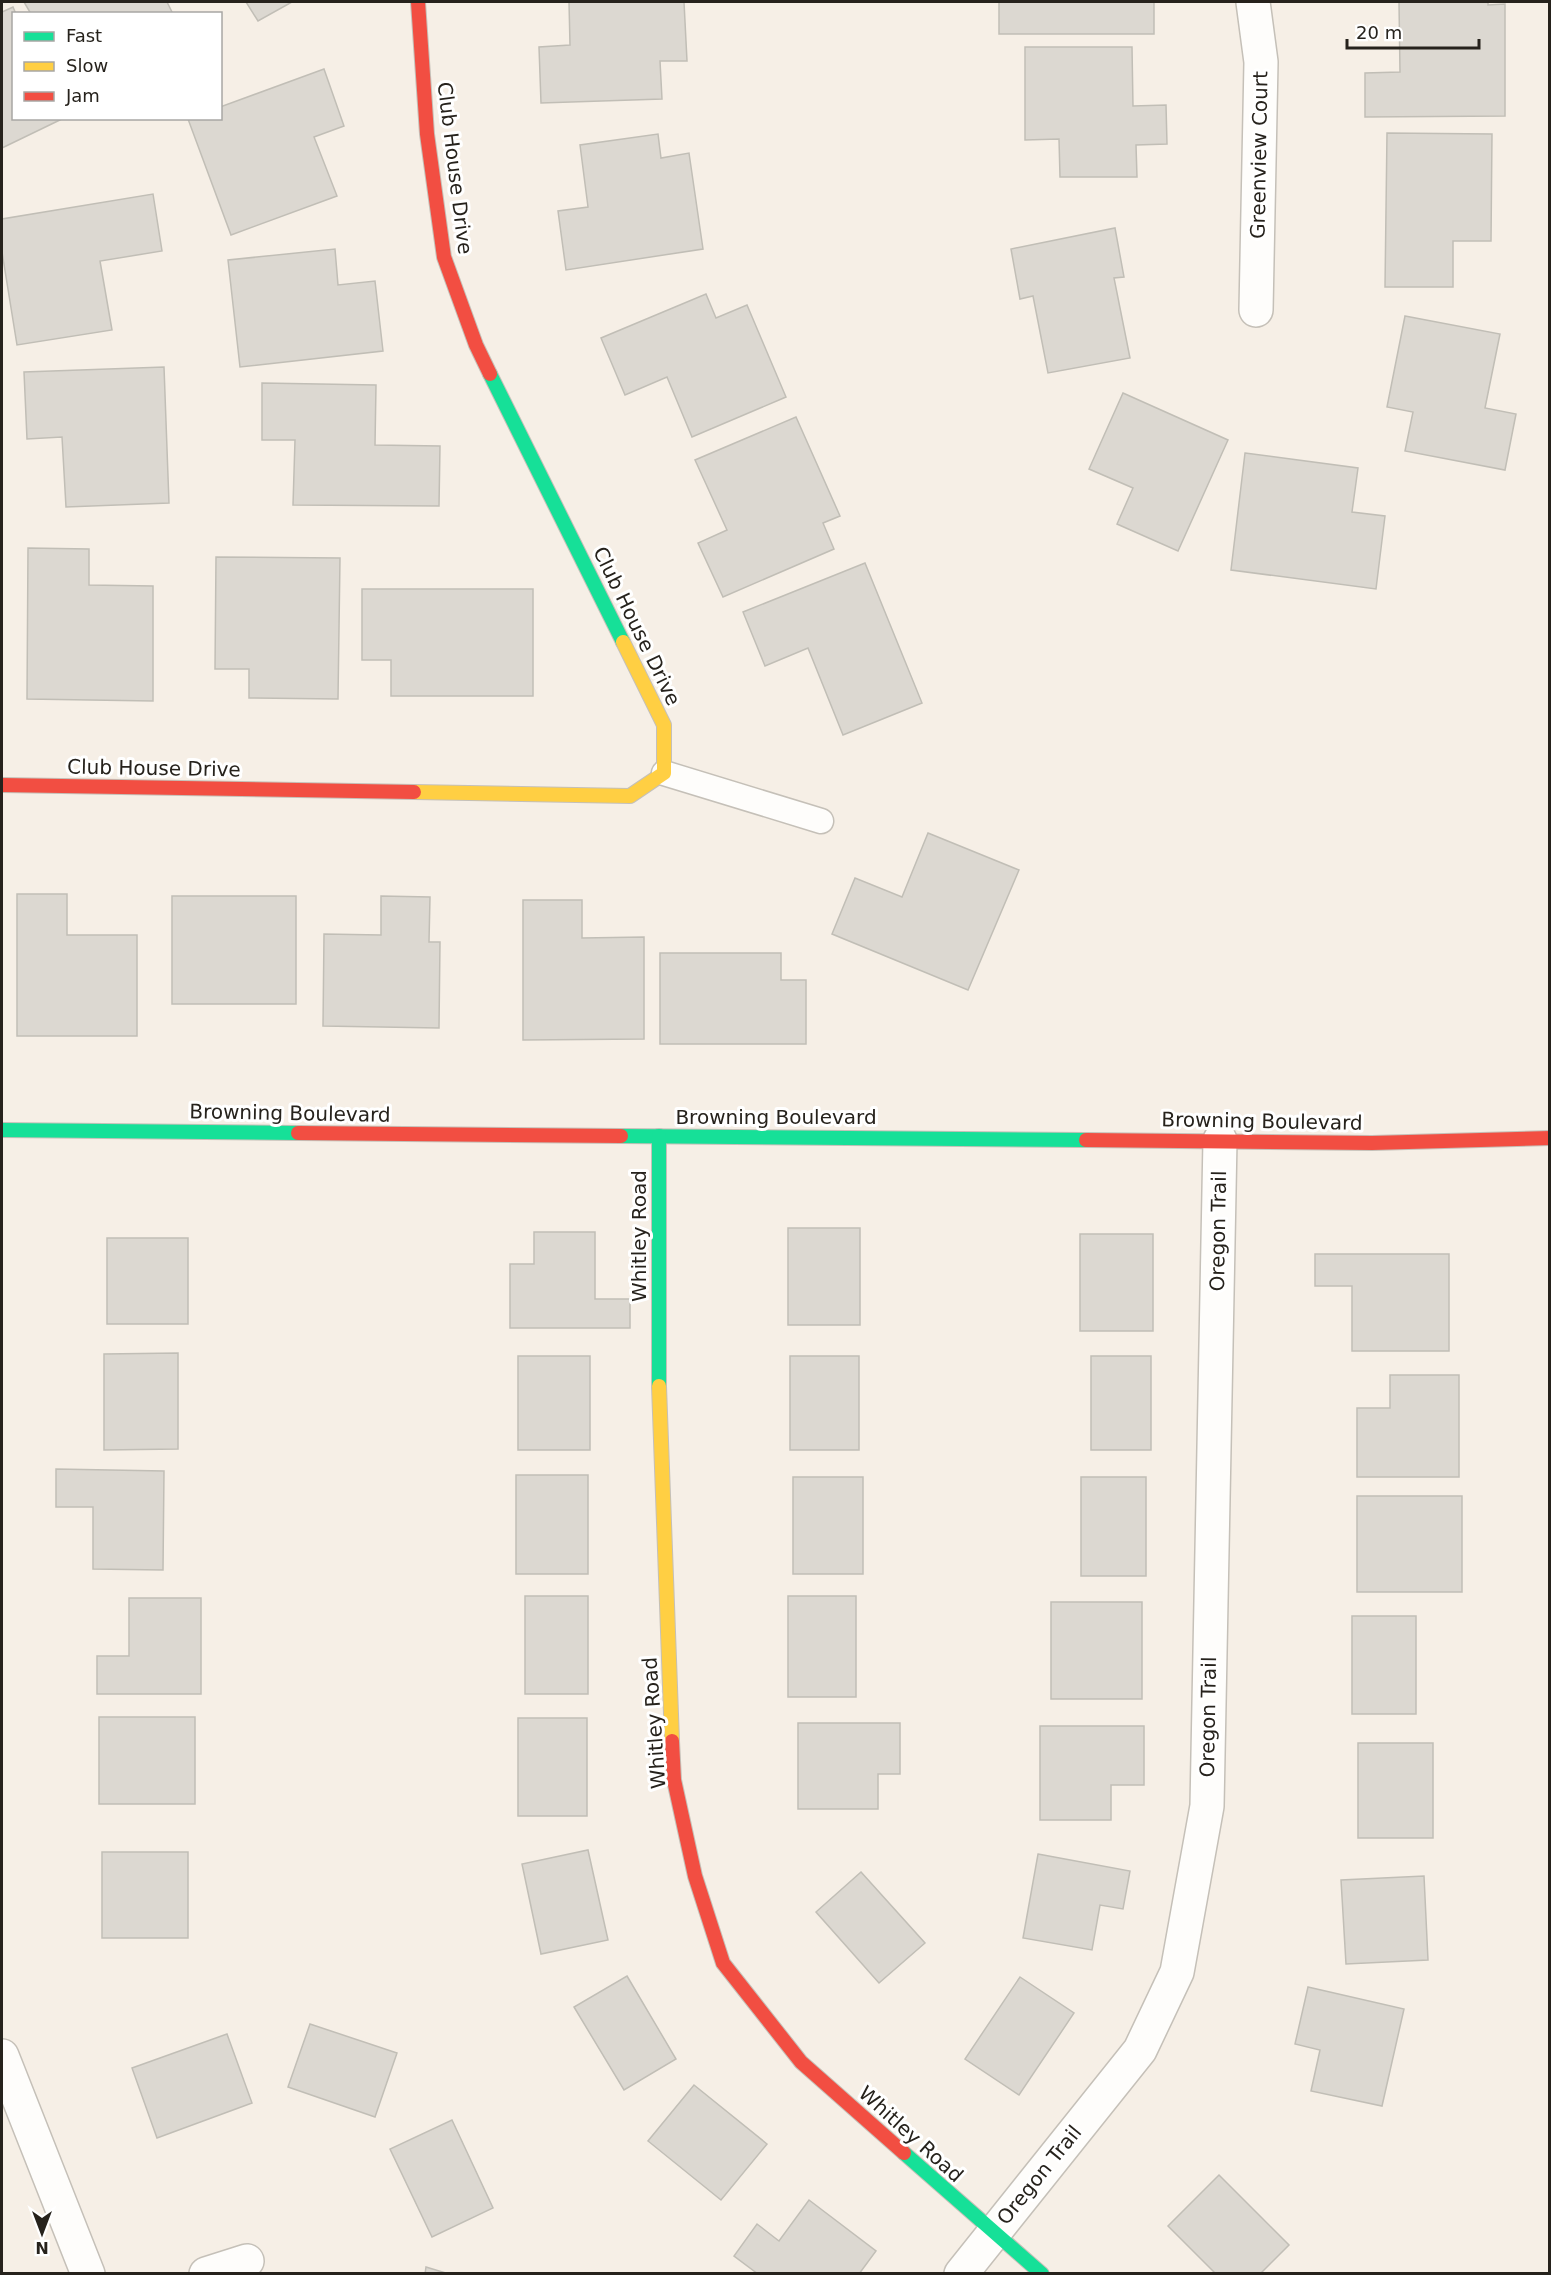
<svg xmlns="http://www.w3.org/2000/svg" width="1551" height="2275" viewBox="0 0 1551 2275" font-family="'DejaVu Sans',sans-serif">
<rect width="100%" height="100%" fill="#f6efe6"/>
<g fill="#dcd8d1" stroke="#c1beb6" stroke-width="1.5">
<path d="M24,2h143l6,12h-142z"/>
<path d="M246,2h46l-34,19z"/>
<path d="M569,2h115l3,59h-27l2,38 -121,4 -2,-56 31,-2z"/>
<rect x="999" y="2" width="155" height="32"/>
<path d="M1399,2h89v3l17,-1v112l-140,1v-44l35,-1z"/>
<path d="M13,7l3,7h-2v104h50l-62,30v-136z"/>
<path d="M1025,47h107l1,59 33,-1 1,39 -31,1 1,32h-77l-1,-38 -34,1z"/>
<path d="M324,69l20,57 -30,11 23,59 -106,39 -43,-116 32,-1v-11z"/>
<path d="M1387,133l105,1 -1,107h-38v46h-68z"/>
<path d="M658,134l3,24 28,-5 14,96 -137,21 -8,-59 30,-4 -8,-62z"/>
<path d="M153,194l9,57 -62,10 12,69 -95,15 -15,-93v-33z"/>
<path d="M1115,228l9,49 -10,1 16,80 -82,15 -15,-77 -13,3 -9,-50z"/>
<path d="M335,249l3,36 37,-4 8,70 -143,16 -12,-107z"/>
<path d="M706,294l10,24 31,-13 39,92 -94,40 -25,-60 -42,18 -24,-57z"/>
<path d="M1405,316l95,18 -15,74 31,6 -11,56 -100,-19 8,-39 -26,-5z"/>
<path d="M164,367l5,136 -103,4 -4,-70 -35,2 -3,-67z"/>
<path d="M262,383l114,2 -1,60 65,1 -1,60 -146,-1 2,-65h-33z"/>
<path d="M1123,393l105,47 -50,111 -61,-27 16,-36 -44,-19z"/>
<path d="M796,417l44,99 -17,7 11,26 -111,48 -25,-54 29,-13 -32,-70z"/>
<path d="M1245,453l113,15 -6,44 33,4 -9,73 -145,-19z"/>
<path d="M28,548l61,1v36l64,1v115l-126,-2z"/>
<path d="M216,557l124,1 -2,141 -89,-1v-29h-34z"/>
<path d="M865,563l57,140 -79,32 -35,-87 -43,18 -22,-54z"/>
<path d="M362,589h171v107h-142v-36h-29z"/>
<path d="M928,833l91,37 -51,120 -136,-56 23,-56 47,19z"/>
<path d="M17,894h50v41h70v101h-120z"/>
<rect x="172" y="896" width="124" height="108"/>
<path d="M381,896l49,1 -1,45h11l-1,86 -116,-2 1,-92 57,1z"/>
<path d="M523,900h59v38l62,-1v102l-121,1z"/>
<path d="M660,953h121v27h25v64h-146z"/>
<rect x="788" y="1228" width="72" height="97"/>
<path d="M534,1232h61v67h35v29h-120v-64h24z"/>
<rect x="1080" y="1234" width="73" height="97"/>
<rect x="107" y="1238" width="81" height="86"/>
<path d="M1315,1254h134v97h-97v-65h-37z"/>
<path d="M178,1353v96l-74,1v-96z"/>
<rect x="518" y="1356" width="72" height="94"/>
<rect x="790" y="1356" width="69" height="94"/>
<rect x="1091" y="1356" width="60" height="94"/>
<path d="M1390,1375h69v102h-102v-69h33z"/>
<path d="M56,1469l108,2 -1,99 -70,-1v-62h-37z"/>
<rect x="516" y="1475" width="72" height="99"/>
<rect x="793" y="1477" width="70" height="97"/>
<rect x="1081" y="1477" width="65" height="99"/>
<rect x="1357" y="1496" width="105" height="96"/>
<rect x="525" y="1596" width="63" height="98"/>
<rect x="788" y="1596" width="68" height="101"/>
<path d="M129,1598h72v96h-104v-38h32z"/>
<rect x="1051" y="1602" width="91" height="97"/>
<rect x="1352" y="1616" width="64" height="98"/>
<rect x="99" y="1717" width="96" height="87"/>
<rect x="518" y="1718" width="69" height="98"/>
<path d="M798,1723h102v51h-22v35h-80z"/>
<path d="M1040,1726h104v59h-33v35h-71z"/>
<rect x="1358" y="1743" width="75" height="95"/>
<path d="M588,1850l20,90 -67,14 -19,-90z"/>
<rect x="102" y="1852" width="86" height="86"/>
<path d="M1038,1854l92,17 -7,38 -23,-4 -8,45 -69,-12z"/>
<path d="M861,1872l64,71 -46,40 -63,-71z"/>
<path d="M1424,1876l4,84 -82,4 -5,-84z"/>
<path d="M627,1976l49,83 -52,31 -50,-83z"/>
<path d="M1020,1977l54,36 -55,82 -54,-36z"/>
<path d="M1308,1987l96,22 -22,97 -71,-15 9,-41 -25,-6z"/>
<path d="M310,2024l87,29 -22,64 -87,-30z"/>
<path d="M227,2034l25,69 -95,35 -25,-70z"/>
<path d="M694,2085l73,59 -46,56 -73,-59z"/>
<path d="M452,2120l41,88 -61,29 -42,-88z"/>
<path d="M1219,2175l70,70 -29,29h-44l-48,-48z"/>
<path d="M809,2200l67,51 -17,23h-101l-24,-18 23,-32 22,17z"/>
<path d="M426,2267l23,7h-24z"/>
</g>
<g fill="none" stroke-linecap="round" stroke-linejoin="round">
<g stroke="#c5c0b8" stroke-width="27">
<path id="lane" d="M664,773l157,48"/>
</g>
<g stroke="#c5c0b8" stroke-width="36">
<g id="street">
<path d="M1253,2l8,60 -5,248"/>
<path d="M2,2056l86,218"/>
<path d="M206,2274l41,-13"/>
<path d="M961,2274l179,-224 37,-78 30,-166 13,-666"/>
</g>
</g>
<g stroke="#c5c0b8" stroke-width="16">
<g id="fast">
<path d="M490,374l133,268"/>
<path d="M2,1130l296,3"/>
<path d="M621,1136l465,4"/>
<path d="M659,1136v250"/>
<path d="M904,2153l138,121"/>
</g>
</g>
<g stroke="#c5c0b8" stroke-width="16">
<g id="slow">
<path d="M414,792l216,4 34,-23v-48l-41,-83"/>
<path d="M659,1386l13,355"/>
</g>
</g>
<g stroke="#c5c0b8" stroke-width="16">
<g id="jam">
<path d="M418,2l9,132 17,123 32,88 14,29"/>
<path d="M2,785l412,7"/>
<path d="M298,1133l323,3"/>
<path d="M1086,1140l286,3 178,-5"/>
<path d="M672,1741l2,39 21,96 28,87 78,99 103,91"/>
</g>
</g>
<use href="#lane" stroke="#fefdfb" stroke-width="24"/>
<use href="#street" stroke="#fefdfb" stroke-width="33"/>
<use href="#fast" stroke="#16e098" stroke-width="14"/>
<use href="#slow" stroke="#ffcf43" stroke-width="14"/>
<use href="#jam" stroke="#f24e42" stroke-width="14"/>
</g>
<g text-anchor="middle" dominant-baseline="central" stroke-width="6" stroke-linejoin="round" paint-order="stroke">
<g font-size="20" fill="#26221c" stroke="#fff">
<text transform="translate(1259 155) rotate(-89)">Greenview Court</text>
<text transform="translate(455 168) rotate(83)">Club House Drive</text>
<text transform="translate(637 626) rotate(64)">Club House Drive</text>
<text transform="translate(154 768) rotate(1)">Club House Drive</text>
<text transform="translate(290 1113) rotate(1)">Browning Boulevard</text>
<text x="776" y="1117">Browning Boulevard</text>
<text transform="translate(1262 1121) rotate(1)">Browning Boulevard</text>
<text transform="translate(1218 1231) rotate(-89)">Oregon Trail</text>
<text transform="translate(639 1236) rotate(-90)">Whitley Road</text>
<text transform="translate(1208 1717) rotate(-89)">Oregon Trail</text>
<text transform="translate(654 1723) rotate(-94)">Whitley Road</text>
<text transform="translate(911 2134) rotate(42)">Whitley Road</text>
<text transform="translate(1039 2175) rotate(-51)">Oregon Trail</text>
</g>
</g>
<rect width="1551" height="2275" fill="none" stroke="#26221c" stroke-width="6"/>
<rect x="12" y="12" width="210" height="108" fill="#ffffff" stroke="#a8a7a4" stroke-width="1.5"/>
<rect x="24" y="32" width="30" height="9" fill="#16e098" stroke="#a8a7a4" stroke-width="1.5"/>
<text x="66" y="42" font-size="18" fill="#26221c">Fast</text>
<rect x="24" y="62" width="30" height="9" fill="#ffcf43" stroke="#a8a7a4" stroke-width="1.5"/>
<text x="66" y="72" font-size="18" fill="#26221c">Slow</text>
<rect x="24" y="92" width="30" height="9" fill="#f24e42" stroke="#a8a7a4" stroke-width="1.5"/>
<text x="66" y="102" font-size="18" fill="#26221c">Jam</text>
<g transform="translate(42 2233) rotate(180)" stroke="#ffffff" stroke-width="4.5" paint-order="stroke">
<path d="M0-4.5L10 22L0 15L-10 22Z" fill="#26221c"/>
<text y="-9" font-size="16" font-weight="bold" text-anchor="middle" fill="#26221c">N</text>
</g>
<path d="M1347 39v9h132v-9" fill="none" stroke="#26221c" stroke-width="3"/>
<text x="1356" y="39" font-size="18" fill="#26221c" stroke="#ffffff" stroke-width="4.5" paint-order="stroke">20 m</text>
</svg>
